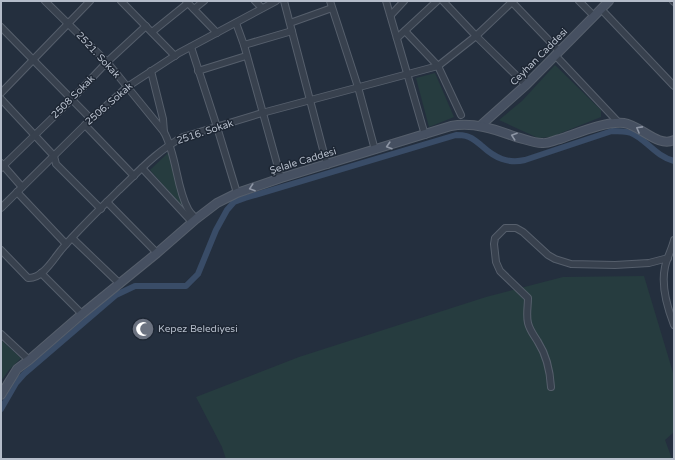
<svg xmlns="http://www.w3.org/2000/svg" width="675" height="460" viewBox="0 0 675 460" font-family="'Varela Round',sans-serif">
<rect width="100%" height="100%" fill="#242f3e"/>
<g fill="#263c3f">
<path d="M555,65l46,45v7l-50,20 -13,1 -39,-18 23,-19z"/>
<path d="M435,73l19,44 -25,10 -13,-49z"/>
<path d="M169,152l4,21 13,38 -36,-41z"/>
<path d="M644,276l30,100v56l-9,8 7,19h-446l-4,-12 -26,-50 103,-40 187,-60 77,-20z"/>
<path d="M1,340l20,18 -12,12 -8,11z"/>
</g>
<g fill="none" stroke-linecap="round" stroke-linejoin="round">
<path stroke="#394c67" stroke-width="6" d="M1,409l15,-26 8,-9 92,-79 19,-9h51l12,-12 18,-44 11,-20 7,-8 11,-4 211,-63c3,0 7,0 10,1 6,1 11,6 16,10 13,12 26,18 43,14l87,-29c6,0 13,0 19,2 15,6 24,23 43,28"/>
<g stroke="#565f6c" stroke-width="8">
<g id="street">
<path d="M45,1l62,61 57,70c13,24 12,55 24,77 2,4 6,7 8,10"/>
<path d="M121,1l54,55"/>
<path d="M186,1l31,32"/>
<path d="M255,1l7,7"/>
<path d="M284,1l43,164"/>
<path d="M330,1l28,86 17,63"/>
<path d="M386,1l39,134"/>
<path d="M443,1l33,35 50,49"/>
<path d="M511,1l48,50"/>
<path d="M579,1l15,15"/>
<path d="M673,1l1,1"/>
<path d="M194,9l10,-8"/>
<path d="M601,9l73,77"/>
<path d="M391,15l13,-14"/>
<path d="M236,23l8,22 37,133"/>
<path d="M290,23l42,-15"/>
<path d="M1,27l90,92"/>
<path d="M405,31l33,35 23,49"/>
<path d="M152,32l36,-29"/>
<path d="M397,38l40,-37"/>
<path d="M244,45l48,-14"/>
<path d="M191,47l26,80 20,66"/>
<path d="M555,55l64,68"/>
<path d="M151,71l12,48 1,13"/>
<path d="M198,71l48,-15"/>
<path d="M1,93l89,-92"/>
<path d="M1,99l53,57 2,8 45,45"/>
<path d="M85,125l49,51"/>
<path d="M1,163l21,24"/>
<path d="M1,168l71,-69 35,-37 39,-36"/>
<path d="M142,168l50,54"/>
<path d="M17,192l49,52"/>
<path d="M107,202l50,51"/>
<path d="M1,208l84,-83 42,-38 52,-34 97,-52"/>
<path d="M72,238l48,46"/>
<path d="M674,240c-2,9 -7,17 -9,27 -4,18 2,40 9,58"/>
<path d="M1,250l27,28c14,1 25,-18 33,-28 18,-21 38,-40 58,-60 20,-19 39,-40 64,-53l79,-24 176,-47 38,-30 37,-35"/>
<path d="M41,273l41,41"/>
<path d="M1,334l28,26"/>
<path d="M551,387c-1,-17 -4,-31 -13,-45 -4,-7 -8,-11 -10,-19 -2,-8 0,-17 0,-25l-28,-27 -4,-9 -2,-18 1,-6 10,-10h11l7,4 25,23 7,4 16,5 44,1 34,-2 19,-5"/>
</g>
</g>
<g stroke="#565f6c" stroke-width="10">
<g id="secondary">
<path d="M480,126l46,-41 83,-84"/>
<path d="M1,395l16,-26 12,-9 53,-46 75,-61 39,-34 21,-16 20,-10 44,-15 170,-52c23,-4 43,3 65,11 9,2 17,6 26,6 6,1 12,-3 18,-4 18,-6 45,-18 64,-16 16,2 34,25 50,17"/>
</g>
</g>
<use href="#street" stroke="#38414e" stroke-width="6"/>
<use href="#secondary" stroke="#465061" stroke-width="8"/>
</g>
<defs><path id="oneway-chevron" d="M-2-3.5L2.5 0L-2 3.5" fill="none" stroke-width="1.6" stroke-linecap="round" stroke-linejoin="round"/></defs>
<g stroke="#8e96a5">
<use href="#oneway-chevron" transform="translate(639 129) rotate(-151)"/>
<use href="#oneway-chevron" transform="translate(514 136) rotate(-161)"/>
<use href="#oneway-chevron" transform="translate(389 146) rotate(163)"/>
<use href="#oneway-chevron" transform="translate(252 188) rotate(161)"/>
</g>
<defs>
<g id="mosque-disc" transform="scale(1.15)"><circle r="9.5" fill="#6b7280" stroke="#1d2633"/><path d="M3.5-4.9A6 6 0 1 0 3.5 4.9A5 5 0 1 1 3.5-4.9Z" fill="#fff"/></g>
</defs>
<g fill-rule="evenodd">
<use href="#mosque-disc" x="143" y="329"/>
</g>
<g text-anchor="middle" dominant-baseline="central" stroke-width="3" stroke-linejoin="round" paint-order="stroke">
<g font-size="10" fill="#b4bcc9" stroke="#1d2633">
<text transform="translate(98 55) rotate(47)">2521. Sokak</text>
<text transform="translate(539 57) rotate(-45)">Ceyhan Caddesi</text>
<text transform="translate(73 97) rotate(-45)">2508 Sokak</text>
<text transform="translate(109 104) rotate(-41)">2506. Sokak</text>
<text transform="translate(205 132) rotate(-18)">2516. Sokak</text>
<text transform="translate(303 161) rotate(-17)">Şelale Caddesi</text>
</g>
<g font-size="10" fill="#b4bcc9" stroke="#1d2633" text-anchor="start">
<text x="158" y="329">Kepez Belediyesi</text>
</g>
</g>
<rect width="675" height="460" fill="none" stroke="#b4bcc9" stroke-width="4"/>
</svg>
